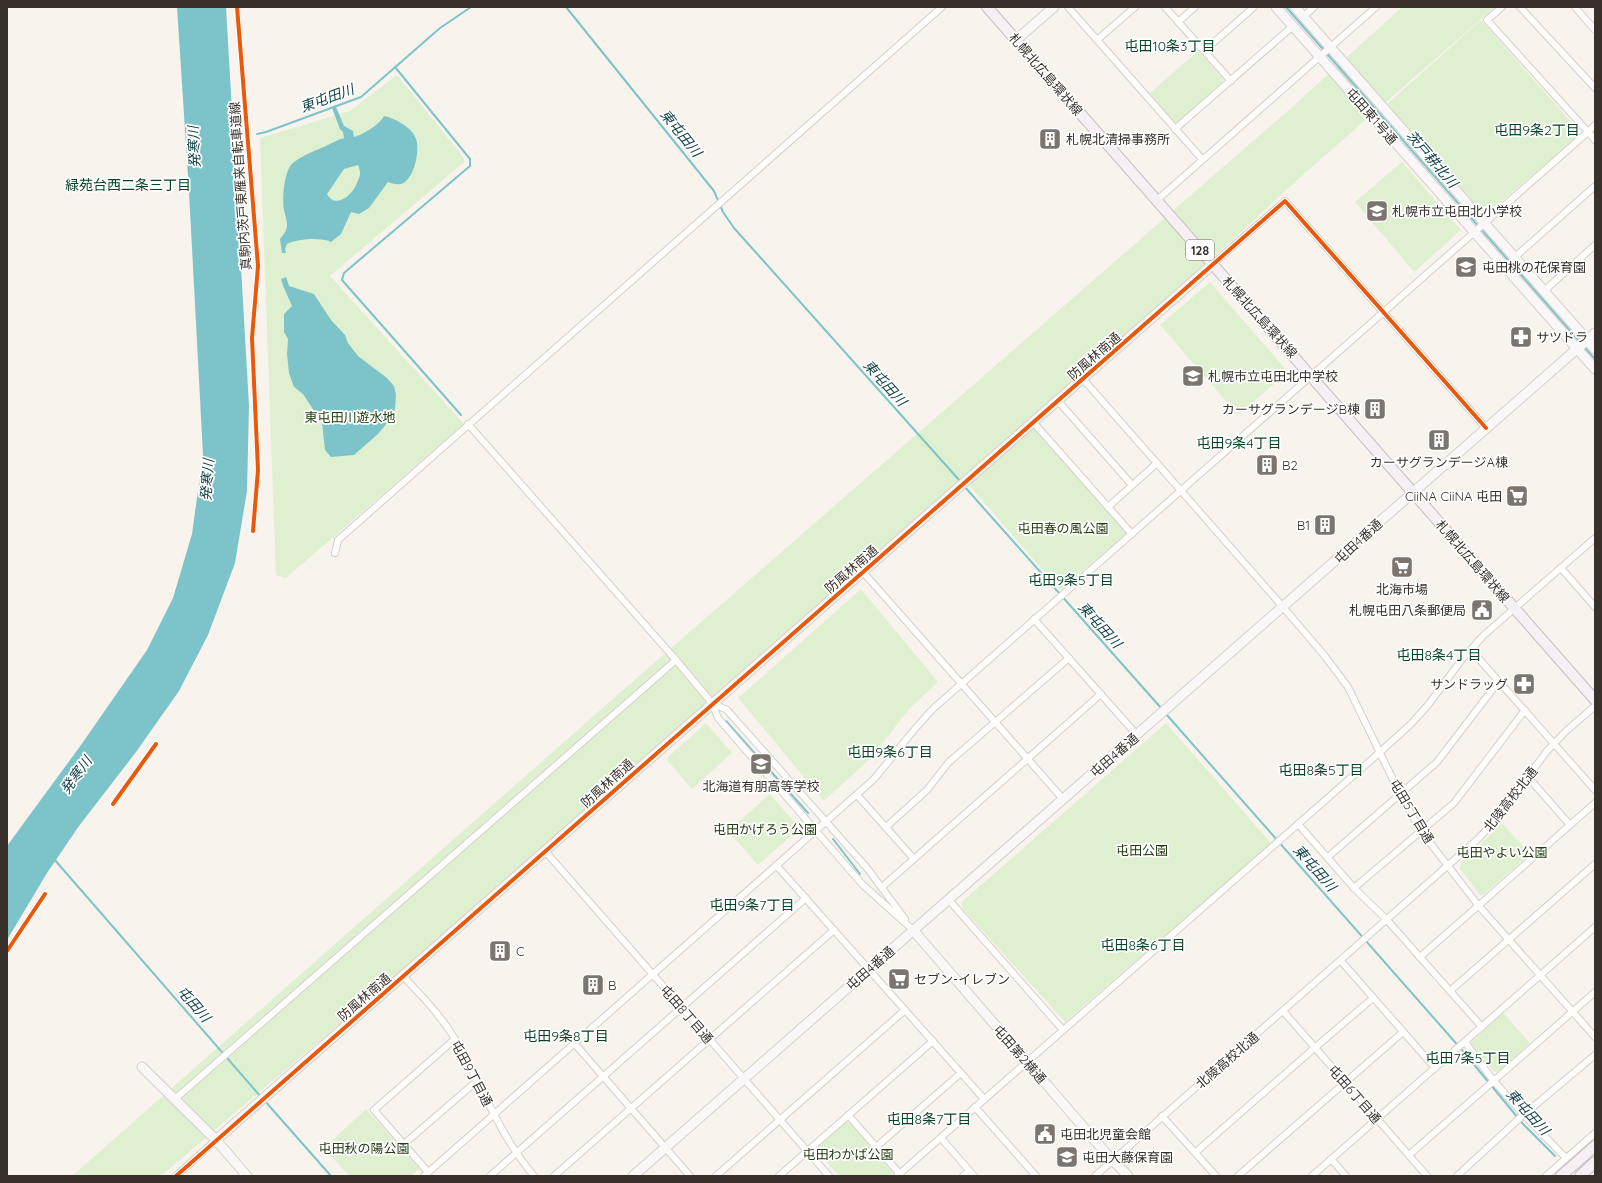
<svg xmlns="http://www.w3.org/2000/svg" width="1602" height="1183" viewBox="0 0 1602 1183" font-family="Quicksand,'Noto Sans JP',sans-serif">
<rect width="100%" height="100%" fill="#f9f3ee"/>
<g fill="#dff0d0">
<path d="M1402,7h93l-189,165 -118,109 -570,501 -138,118 -35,34 -284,242h-89l535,-472 684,-596z"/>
<path d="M1481,20l98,111v4l-92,79 -4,1 -96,-111z"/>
<path d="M1198,51l25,28v3l-45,40h-4l-24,-29z"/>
<path d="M397,75l67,83v4l-134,114 134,148 -178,154 -10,-3 -16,-437 90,-27z"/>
<path d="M1402,162l59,68 -47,42 -59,-70z"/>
<path d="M1210,282l78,90 -50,43 -78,-90z"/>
<path d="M1033,428l94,105 -67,57 -91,-105z"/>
<path d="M861,589l77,93 -29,27 -37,48 -48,44 -86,-103z"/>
<path d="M706,723l26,30 -40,36 -26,-30z"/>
<path d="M1166,723l105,120 -206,179 -103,-114 1,-7z"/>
<path d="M770,794l30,34 -42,37 -30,-34z"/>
<path d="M1502,823l28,31 -47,41h-3l-20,-26 1,-5z"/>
<path d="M1503,1013l27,30 -32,29 -4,-1 -23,-26v-3z"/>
<path d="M366,1109l54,60 -9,7h-62l-25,-28z"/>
<path d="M846,1122l4,1 42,49v4h-53l-22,-25 1,-4z"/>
</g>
<g fill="#7dc4ca" fill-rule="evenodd">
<path d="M177,7h49l23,399 -2,85 -12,72 -27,72 -29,56 -43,61 -57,74 -32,47 -40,67v-94l74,-101 66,-95 26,-52 19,-64 11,-79 -14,-263z"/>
<path d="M336,107l8,19 9,5 1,6c9,-2 26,-13 30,-21 11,2 29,12 32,23 4,11 -1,35 -11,43 -5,4 -12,2 -17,0l-19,26 -10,6 -8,-2 -10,22 -10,8c-11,-5 -33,-3 -44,2l-2,5 1,4h-4l-2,-14c3,-4 7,-8 7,-14 0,-5 -2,-10 -3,-15 -2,-11 0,-36 7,-45 6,-7 25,-15 33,-18 7,-3 12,-7 20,-9l-1,-6 -3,-3 -8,-21zM358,165c1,2 2,6 2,9 0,3 -2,6 -3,9 -4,11 -21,27 -30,11l17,-25z"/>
<path d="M286,277l3,9 25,8 17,26 14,15 3,8 10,13 29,22 7,8 2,9 -1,14 -7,13 -10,12 -24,21 -23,2 -6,-7 -3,-27 -19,-29 -9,-7 -5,-14 -2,-19 1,-15 -4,-7v-18l8,-8 -8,-18 -3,-9z"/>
</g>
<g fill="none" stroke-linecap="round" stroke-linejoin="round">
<g stroke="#7dc4ca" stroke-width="2">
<path d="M566,7l148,184 9,21 11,16 226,253"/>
<path d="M1286,7l294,335"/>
<path d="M395,67l75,92v7l-126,107 -2,7 119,135"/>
<path d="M257,134l9,-2 95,-35 79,-69 31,-21"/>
<path d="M232,135l6,-1"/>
<path d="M1584,347l11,12"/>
<path d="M964,486l198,223"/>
<path d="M1166,714l296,336 61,74 32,32"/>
<path d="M726,721l82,92"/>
<path d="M833,839l27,35"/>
<path d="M54,859l207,238"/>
<path d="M264,1100l67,76"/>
</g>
<g stroke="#d6d0cb" stroke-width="8">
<g id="street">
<path d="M1068,7l134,152"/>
<path d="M1165,7l66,74"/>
<path d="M1520,7l75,81"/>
<path d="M1575,7l20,23"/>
<path d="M1303,17l11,-10"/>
<path d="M1178,22l17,-15"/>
<path d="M1097,40l38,-33"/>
<path d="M1204,51l50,-44"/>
<path d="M1595,125l-7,7 7,8"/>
<path d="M1175,129l118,-103"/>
<path d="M1157,200l219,-193"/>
<path d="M1515,257l80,-71"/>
<path d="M1213,264l72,-63 201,227"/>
<path d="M1544,291l51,-46"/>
<path d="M1083,379l200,228 41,48 24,32 52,107 21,37 57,74 117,132"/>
<path d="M1058,401l74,84"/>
<path d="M1033,422l99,112"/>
<path d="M1108,507l49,-44"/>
<path d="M335,553l3,-13 604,-533"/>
<path d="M1561,568l34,39"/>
<path d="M863,572l200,227"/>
<path d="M1034,619l103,116"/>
<path d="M1471,650l124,140"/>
<path d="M676,660l36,43 6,15 144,166 51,46"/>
<path d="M712,703l15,7 140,158 38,51"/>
<path d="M1528,777l42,48"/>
<path d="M857,795l57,64"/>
<path d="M1298,824l56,64 33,32 95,107"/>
<path d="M886,827l41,-37 22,-28 120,-104"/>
<path d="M545,851l284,325"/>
<path d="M1328,857l109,-95 62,-81"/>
<path d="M776,865l208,234"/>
<path d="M882,887l219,-193"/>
<path d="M1354,888l100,-85 71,-93"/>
<path d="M948,899l115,131"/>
<path d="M1420,957l175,-154"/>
<path d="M1341,961l94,107"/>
<path d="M403,976c19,20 38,40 52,63 27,46 44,96 79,137"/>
<path d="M1450,991l145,-127"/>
<path d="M1283,1011l144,165"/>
<path d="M1465,1042l28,38 31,35 42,43"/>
<path d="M574,1043l116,133"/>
<path d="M175,1099l501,-439 -208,-236"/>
<path d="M975,1107l61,69"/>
<path d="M848,1115l52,59"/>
<path d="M1162,1116l54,60"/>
<path d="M941,1138l33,38"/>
<path d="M404,1144l74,-64"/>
<path d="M876,1147l85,-74"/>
<path d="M1196,1152l115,-101 62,-53"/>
<path d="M1409,1155l186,-163"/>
<path d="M1331,1159l15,17"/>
<path d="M428,1172l-54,-62 81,-71"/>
<path d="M176,1176l40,-36"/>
<path d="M424,1176l449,-396c21,-24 39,-50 61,-72l654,-576 -101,-112 15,-13"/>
<path d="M490,1176l316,-278"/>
<path d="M554,1176l280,-246"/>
<path d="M716,1176l189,-166"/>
<path d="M779,1176l154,-135"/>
<path d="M897,1176l482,-423 32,-29 17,-19 35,-47 21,-23 111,-97"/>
<path d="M963,1176l6,-5"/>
<path d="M1095,1176l383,-337 19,-21 50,-67 18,-19 30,-26"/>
<path d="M1238,1176l165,-144"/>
<path d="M1312,1176l283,-249"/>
<path d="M1457,1176l64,-59 74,-62"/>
<path d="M1546,1176l49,-43"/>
</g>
</g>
<g stroke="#d6d0cb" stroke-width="11">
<g id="secondary">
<path d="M1276,7l319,362"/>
<path d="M1295,7l300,342"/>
<path d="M1016,40l38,-33"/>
<path d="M913,930l192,222 23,24"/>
<path d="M142,1067l74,73 31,36"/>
<path d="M216,1140l997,-876"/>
<path d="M633,1176l962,-843"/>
</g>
</g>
<g stroke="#c8bbc2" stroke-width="12">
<g id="primary">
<path d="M987,7l608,693"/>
<path d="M1561,1176l34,-30"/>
<path d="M1580,1176l15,-14"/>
</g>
</g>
<use href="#street" stroke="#fefdfc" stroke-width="6"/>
<use href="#secondary" stroke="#fbf6f8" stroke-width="9"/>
<use href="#primary" stroke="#f6f0f5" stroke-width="10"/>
<g stroke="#fff" stroke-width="6">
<g id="cycleway">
<path d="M237,7l21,259 -6,72 6,132 -5,61"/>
<path d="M113,804l43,-60"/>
<path d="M7,951l38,-57"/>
<path d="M176,1176l1109,-975 201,227"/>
</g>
</g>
<use href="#cycleway" stroke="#e8590c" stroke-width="4"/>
</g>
<defs>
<g id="building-square" transform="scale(1.15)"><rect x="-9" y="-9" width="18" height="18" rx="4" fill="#7c756f" stroke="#fff"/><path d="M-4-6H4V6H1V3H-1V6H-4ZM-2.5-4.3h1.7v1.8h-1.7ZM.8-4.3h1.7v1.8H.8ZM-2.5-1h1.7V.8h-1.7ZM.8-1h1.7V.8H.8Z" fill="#fff"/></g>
<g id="school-square" transform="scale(1.15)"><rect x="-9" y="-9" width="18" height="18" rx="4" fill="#7c756f" stroke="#fff"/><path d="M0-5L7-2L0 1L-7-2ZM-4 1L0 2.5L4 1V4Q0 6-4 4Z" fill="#fff"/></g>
<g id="pharmacy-square" transform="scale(1.15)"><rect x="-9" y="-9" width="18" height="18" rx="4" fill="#7c756f" stroke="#fff"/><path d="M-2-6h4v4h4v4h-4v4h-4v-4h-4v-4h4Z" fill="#fff"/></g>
<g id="supermarket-square" transform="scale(1.15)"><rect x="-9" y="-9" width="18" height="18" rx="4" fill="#7c756f" stroke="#fff"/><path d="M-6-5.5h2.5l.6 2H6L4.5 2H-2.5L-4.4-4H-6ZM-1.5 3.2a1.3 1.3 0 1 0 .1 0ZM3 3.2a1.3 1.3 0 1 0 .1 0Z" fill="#fff"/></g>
<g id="civic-square" transform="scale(1.15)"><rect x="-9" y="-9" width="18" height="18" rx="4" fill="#7c756f" stroke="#fff"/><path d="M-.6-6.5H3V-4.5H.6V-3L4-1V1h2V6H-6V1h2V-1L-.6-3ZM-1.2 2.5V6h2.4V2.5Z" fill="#fff"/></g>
</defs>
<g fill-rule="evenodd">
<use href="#building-square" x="1050" y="139"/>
<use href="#school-square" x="1377" y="211"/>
<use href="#school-square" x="1466" y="267"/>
<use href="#pharmacy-square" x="1521" y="337"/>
<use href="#school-square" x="1193" y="376"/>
<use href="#building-square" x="1375" y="409"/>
<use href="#building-square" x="1439" y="440"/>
<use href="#building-square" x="1267" y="465"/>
<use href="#supermarket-square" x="1517" y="496"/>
<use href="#building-square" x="1325" y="525"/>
<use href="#supermarket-square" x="1402" y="567"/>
<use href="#civic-square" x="1482" y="610"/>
<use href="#pharmacy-square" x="1524" y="684"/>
<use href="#school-square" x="761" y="764"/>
<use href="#building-square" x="500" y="951"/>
<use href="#supermarket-square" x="899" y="979"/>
<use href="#building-square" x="593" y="985"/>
<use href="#civic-square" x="1045" y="1134"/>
<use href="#school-square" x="1067" y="1157"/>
</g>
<g text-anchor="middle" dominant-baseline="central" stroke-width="3.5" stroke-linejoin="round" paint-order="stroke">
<rect fill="#fff" stroke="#746f6b" stroke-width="1" x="1186" y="240" width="28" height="20" rx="3"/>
<g font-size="12" font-weight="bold" fill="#38312b">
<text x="1200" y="250">128</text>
</g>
<g font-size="13" fill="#38312b" stroke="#fff">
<text transform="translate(1046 74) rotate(49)">札幌北広島環状線</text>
<text transform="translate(1372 116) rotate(49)">屯田東1号通</text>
<text transform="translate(240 186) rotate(-94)">真駒内茨戸東雁来自転車道線</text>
<text transform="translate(1260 317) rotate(48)">札幌北広島環状線</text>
<text transform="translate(1094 356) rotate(-41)">防風林南通</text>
<text transform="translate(1358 541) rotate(-42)">屯田4番通</text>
<text transform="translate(1473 561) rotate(49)">札幌北広島環状線</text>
<text transform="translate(851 569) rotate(-41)">防風林南通</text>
<text transform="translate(1114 755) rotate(-41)">屯田4番通</text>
<text transform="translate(607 783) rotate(-42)">防風林南通</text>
<text transform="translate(1510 799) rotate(-52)">北陵高校北通</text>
<text transform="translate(1412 811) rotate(59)">屯田5丁目通</text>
<text transform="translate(870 968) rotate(-41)">屯田4番通</text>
<text transform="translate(364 997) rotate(-41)">防風林南通</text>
<text transform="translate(687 1014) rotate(49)">屯田8丁目通</text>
<text transform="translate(1020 1054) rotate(49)">屯田第2横通</text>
<text transform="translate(1227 1060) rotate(-41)">北陵高校北通</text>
<text transform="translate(472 1073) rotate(62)">屯田9丁目通</text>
<text transform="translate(1355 1094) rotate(49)">屯田6丁目通</text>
</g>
<g font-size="13" fill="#38312b" stroke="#fff" text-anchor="start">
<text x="1066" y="139">札幌北清掃事務所</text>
<text x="1392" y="211">札幌市立屯田北小学校</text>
<text x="1482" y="267">屯田桃の花保育園</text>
<text x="1536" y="337">サツドラ</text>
<text x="1208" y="376">札幌市立屯田北中学校</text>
<text x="1360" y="409" text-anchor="end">カーサグランデージB棟</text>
<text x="1439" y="462" text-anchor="middle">カーサグランデージA棟</text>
<text x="1282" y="465">B2</text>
<text x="1502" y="496" text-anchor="end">CiiNA CiiNA 屯田</text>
<text x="1310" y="525" text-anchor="end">B1</text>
<text x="1402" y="589" text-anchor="middle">北海市場</text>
<text x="1466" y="610" text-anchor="end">札幌屯田八条郵便局</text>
<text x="1508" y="684" text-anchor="end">サンドラッグ</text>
<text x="761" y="786" text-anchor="middle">北海道有朋高等学校</text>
<text x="516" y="951">C</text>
<text x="914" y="979">セブン-イレブン</text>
<text x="608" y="985">B</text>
<text x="1060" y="1134">屯田北児童会館</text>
<text x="1082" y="1157">屯田大藤保育園</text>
</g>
<g font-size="13" fill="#233d12" stroke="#fff">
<text x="350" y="417">東屯田川遊水地</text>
<text x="1063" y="528">屯田春の風公園</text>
<text x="765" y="829">屯田かげろう公園</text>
<text x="1142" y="850">屯田公園</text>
<text x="1502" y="852">屯田やよい公園</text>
<text x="364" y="1148">屯田秋の陽公園</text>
<text x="848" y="1154">屯田わかば公園</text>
</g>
<g font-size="14" fill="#094424" stroke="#fff">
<text x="1170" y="46">屯田10条3丁目</text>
<text x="1537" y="130">屯田9条2丁目</text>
<text x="128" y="185">緑苑台西二条三丁目</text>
<text x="1239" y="443">屯田9条4丁目</text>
<text x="1071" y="580">屯田9条5丁目</text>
<text x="1439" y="655">屯田8条4丁目</text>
<text x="890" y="752">屯田9条6丁目</text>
<text x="1321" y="770">屯田8条5丁目</text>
<text x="752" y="905">屯田9条7丁目</text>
<text x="1143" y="945">屯田8条6丁目</text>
<text x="566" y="1036">屯田9条8丁目</text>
<text x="1468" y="1058">屯田7条5丁目</text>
<text x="929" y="1119">屯田8条7丁目</text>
</g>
<g font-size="14" font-style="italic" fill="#134348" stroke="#fff">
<text transform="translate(327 98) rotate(-20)">東屯田川</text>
<text transform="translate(681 133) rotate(51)">東屯田川</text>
<text transform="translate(194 147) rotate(-93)">発寒川</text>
<text transform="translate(1432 159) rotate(49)">茨戸耕北川</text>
<text transform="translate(885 383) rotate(48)">東屯田川</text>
<text transform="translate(207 480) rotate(-86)">発寒川</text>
<text transform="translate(1100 625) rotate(48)">東屯田川</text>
<text transform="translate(76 775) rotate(-54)">発寒川</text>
<text transform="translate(1315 868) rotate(49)">東屯田川</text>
<text transform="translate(194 1004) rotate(49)">屯田川</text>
<text transform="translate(1528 1112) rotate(48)">東屯田川</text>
</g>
</g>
<rect width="1602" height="1183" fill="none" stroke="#38312b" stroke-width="16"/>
</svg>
